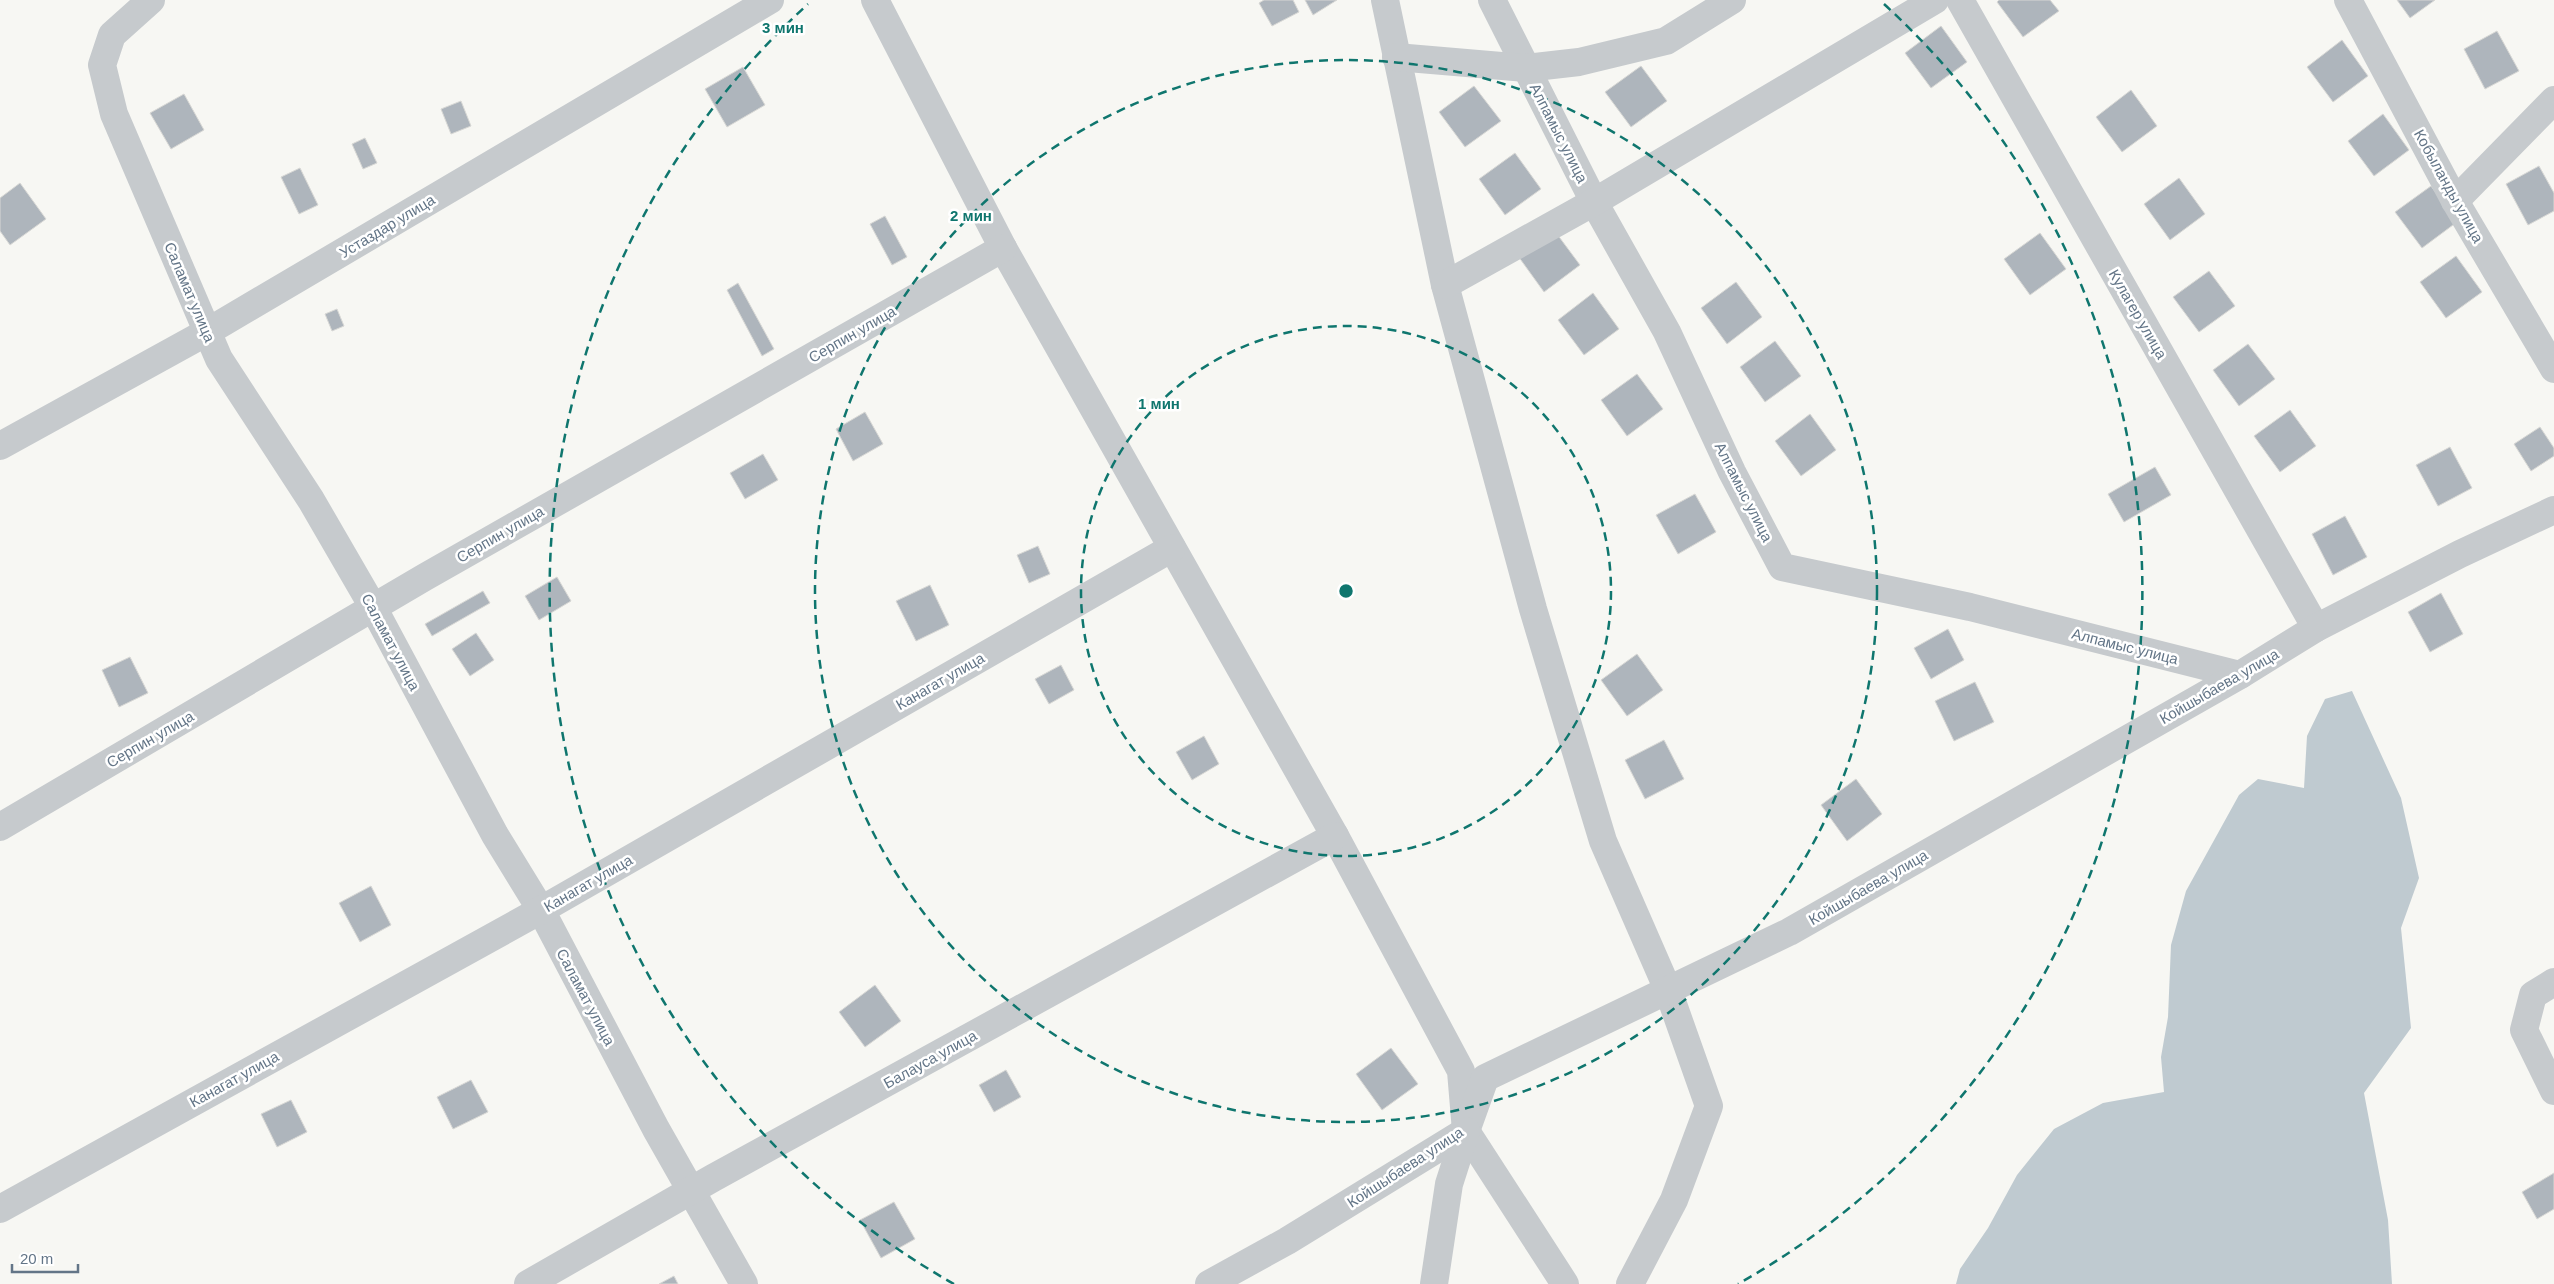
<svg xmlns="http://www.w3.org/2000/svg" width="2554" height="1284" viewBox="0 0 2554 1284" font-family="Arial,sans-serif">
<rect width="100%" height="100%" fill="#f7f7f3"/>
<path fill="#bfcad0" d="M2352,691l49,107 18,80 -18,50 10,100 -47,65 24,127 4,64h-436l4,-15 28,-41 29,-53 37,-46 49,-26 61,-11 -3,-35 7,-40 3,-72 15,-54 53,-96 19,-16 46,9 3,-52 18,-37z"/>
<g fill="#aeb5bc" stroke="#d8d8d5">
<path d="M1264,0h29l6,12 -27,14 -13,-23z"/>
<path d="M1305,0h32l-24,15z"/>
<path d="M1999,0h51l9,11 -36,26 -26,-35z"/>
<path d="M2397,0h38l-25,18z"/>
<path d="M1941,26l26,36 -36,26 -26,-35z"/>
<path d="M2497,31l22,40 -34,18 -21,-40z"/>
<path d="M2342,40l26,36 -35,26 -26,-35z"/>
<path d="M1641,66l26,35 -36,26 -26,-35z"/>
<path d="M743,67l22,38 -38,22 -22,-38z"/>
<path d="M1474,86l27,35 -36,26 -26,-35z"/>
<path d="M2131,90l26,36 -35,26 -26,-35z"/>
<path d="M184,94l20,36 -33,19 -21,-36z"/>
<path d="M461,101l10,25 -20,8 -10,-25z"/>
<path d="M2383,114l26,36 -35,26 -26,-35z"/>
<path d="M365,138l12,25 -14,6 -11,-25z"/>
<path d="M1515,153l26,36 -36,26 -26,-36z"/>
<path d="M2539,166l15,27v18l-26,14 -22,-41z"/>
<path d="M300,168l18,37 -19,9 -18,-37z"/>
<path d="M2179,178l26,36 -35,26 -26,-36z"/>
<path d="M20,183l26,36 -36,26 -10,-14v-33z"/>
<path d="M2431,186l26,36 -35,26 -27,-36z"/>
<path d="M885,216l22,41 -15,8 -22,-41z"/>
<path d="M1554,230l26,35 -36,27 -26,-36z"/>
<path d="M2040,233l26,36 -36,26 -26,-36z"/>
<path d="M2456,256l26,36 -36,26 -26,-36z"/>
<path d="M2209,271l26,35 -36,26 -26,-35z"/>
<path d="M1736,282l26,35 -35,27 -26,-36z"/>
<path d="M738,283l36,66 -12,7 -35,-66z"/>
<path d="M1593,293l26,36 -35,26 -26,-35z"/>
<path d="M337,309l7,17 -12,5 -7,-17z"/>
<path d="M1775,341l26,35 -36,26 -25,-35z"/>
<path d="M2248,344l27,35 -36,27 -26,-36z"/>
<path d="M1637,374l26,35 -36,27 -26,-36z"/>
<path d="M2290,410l26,36 -36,26 -26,-36z"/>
<path d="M865,412l18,32 -30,17 -17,-32z"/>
<path d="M1810,414l26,36 -35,26 -26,-35z"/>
<path d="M2540,427l14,21v8l-23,15 -17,-27z"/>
<path d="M2450,447l22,41 -34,18 -22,-41z"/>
<path d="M763,454l15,26 -33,19 -15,-26z"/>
<path d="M2155,467l16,28 -47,27 -16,-28z"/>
<path d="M1695,494l21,38 -38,22 -22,-39z"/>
<path d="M2345,516l22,41 -34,18 -21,-41z"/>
<path d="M1038,546l12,28 -21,9 -12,-28z"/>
<path d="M557,577l14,24 -32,19 -14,-24z"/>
<path d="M930,585l19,40 -33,16 -20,-40z"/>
<path d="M483,591l7,12 -58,33 -7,-12z"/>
<path d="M2441,593l22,41 -33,18 -22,-40z"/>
<path d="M1948,629l16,31 -33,19 -17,-31z"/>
<path d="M476,633l18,27 -24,16 -18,-27z"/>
<path d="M1637,654l26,36 -36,26 -26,-36z"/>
<path d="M130,657l18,36 -29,14 -17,-37z"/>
<path d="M1061,665l13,25 -25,14 -14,-25z"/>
<path d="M1975,682l19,40 -40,19 -19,-40z"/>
<path d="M1204,736l15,28 -27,16 -16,-28z"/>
<path d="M1664,740l20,39 -39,20 -20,-39z"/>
<path d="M1856,779l26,35 -35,27 -26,-36z"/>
<path d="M371,886l20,39 -31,17 -21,-39z"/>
<path d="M875,985l26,36 -36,26 -26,-35z"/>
<path d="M1391,1048l27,36 -36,26 -26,-36z"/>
<path d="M1006,1070l15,27 -27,15 -15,-27z"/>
<path d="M471,1080l17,32 -35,17 -16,-32z"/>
<path d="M291,1100l16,32 -30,15 -16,-33z"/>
<path d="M2554,1173v36l-17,10 -15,-27z"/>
<path d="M894,1202l21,37 -34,19 -21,-38z"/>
<path d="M674,1276l4,8h-19z"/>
</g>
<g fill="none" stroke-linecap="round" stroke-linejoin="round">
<g stroke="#c6cacd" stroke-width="28">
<path d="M151,0l-39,35 -10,30 12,49 105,245 92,141 62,107 122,228 46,75 115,219 88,155"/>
<path d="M875,0l128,248 332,588 126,235 5,60 99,153"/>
<path d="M1385,0l60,285 88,324 70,232 65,149 41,116 -35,94 -44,84"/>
<path d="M1492,0l102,202 73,130 65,140 50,95 188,40 270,68"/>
<path d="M1960,0l356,628"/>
<path d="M2348,0l107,201 99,168"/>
<path d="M1396,57l130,11 53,-6 87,-21 66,-41"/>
<path d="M2455,201l99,-101"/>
<path d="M1445,285l149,-83 341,-202"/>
<path d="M0,446l207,-114 563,-332"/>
<path d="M0,827l425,-250 578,-329"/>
<path d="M2554,982l-21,13 -9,35 30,61"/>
<path d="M0,1209l541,-299 631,-362"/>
<path d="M528,1284l185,-106 622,-342"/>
<path d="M1209,1284l78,-43 179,-110 19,-53 304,-146 451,-257 76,-47 144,-74 94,-44"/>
<path d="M1434,1284l15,-100 17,-53"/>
</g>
</g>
<g fill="none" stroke="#0f766e" stroke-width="2.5" stroke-dasharray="9 6">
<circle cx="1346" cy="591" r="265"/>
<circle cx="1346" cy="591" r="531"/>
<path d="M954 1284A796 796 0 0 1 808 4M1884 4A796 796 0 0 1 1738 1284"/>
</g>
<g text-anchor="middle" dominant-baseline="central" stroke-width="5" stroke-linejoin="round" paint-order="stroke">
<g font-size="15" fill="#637587" stroke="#fff">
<text transform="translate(1559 133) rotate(63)">Алпамыс улица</text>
<text transform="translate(2449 186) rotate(61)">Кобыланды улица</text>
<text transform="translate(387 226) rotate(-31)">Устаздар улица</text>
<text transform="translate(190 292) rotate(67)">Саламат улица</text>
<text transform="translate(2138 314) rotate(60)">Кулагер улица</text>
<text transform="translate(852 334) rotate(-30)">Серпин улица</text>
<text transform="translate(1744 492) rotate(63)">Алпамыс улица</text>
<text transform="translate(500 534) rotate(-30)">Серпин улица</text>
<text transform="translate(391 642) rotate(62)">Саламат улица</text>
<text transform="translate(2125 646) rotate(14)">Алпамыс улица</text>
<text transform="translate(940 681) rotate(-30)">Канагат улица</text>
<text transform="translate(2219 686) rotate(-30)">Койшыбаева улица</text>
<text transform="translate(150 739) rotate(-30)">Серпин улица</text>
<text transform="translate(588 883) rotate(-30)">Канагат улица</text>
<text transform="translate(1868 887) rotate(-30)">Койшыбаева улица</text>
<text transform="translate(586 997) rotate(62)">Саламат улица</text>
<text transform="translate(930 1059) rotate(-29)">Балауса улица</text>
<text transform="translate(234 1079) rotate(-29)">Канагат улица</text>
<text transform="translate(1405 1167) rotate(-33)">Койшыбаева улица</text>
</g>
</g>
<circle cx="1346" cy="591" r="8" fill="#0f766e" stroke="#fff" stroke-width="2.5"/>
<g font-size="15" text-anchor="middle" font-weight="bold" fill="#0f766e" stroke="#fff" stroke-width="5" stroke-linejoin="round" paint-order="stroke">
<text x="783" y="33">3 мин</text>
<text x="971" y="221">2 мин</text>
<text x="1159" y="409">1 мин</text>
</g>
<path d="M12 1264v8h66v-8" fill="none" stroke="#637587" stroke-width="2.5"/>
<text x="20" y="1264" font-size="15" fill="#637587" stroke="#ffffff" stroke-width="4" paint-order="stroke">20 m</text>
</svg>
